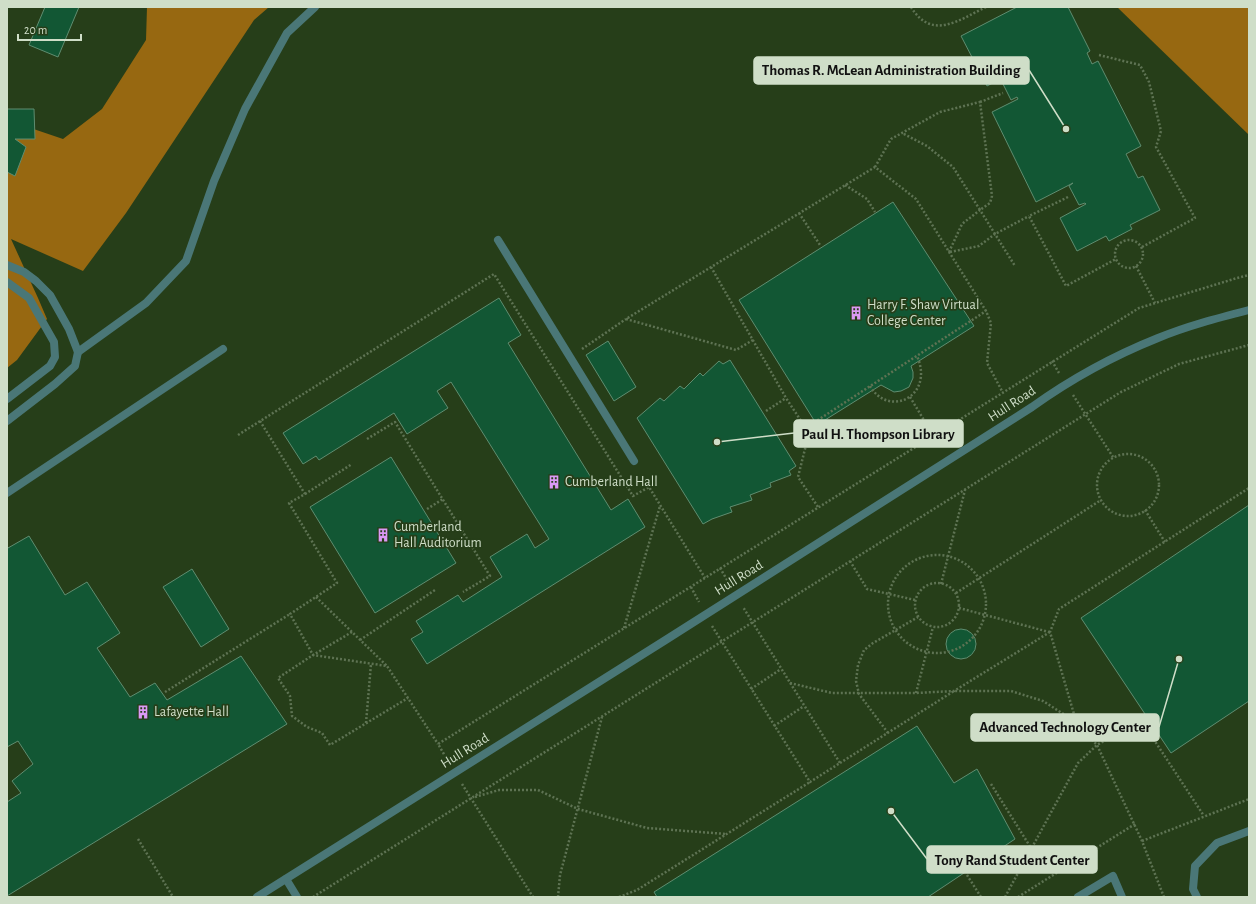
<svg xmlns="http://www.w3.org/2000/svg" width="1256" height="904" viewBox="0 0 1256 904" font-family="'Alegreya Sans',sans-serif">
<rect width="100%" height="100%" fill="#263e19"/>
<g fill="#976811">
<path d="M147,7h122l-15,13 -128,193 -43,58 -72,-32 27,59 9,21 -30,41 -10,8v-248l56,19 39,-30 44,-69z"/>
<path d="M1117,7h132v128z"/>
</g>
<g fill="#125734" stroke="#5f8d70">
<path d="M45,7h34l-21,50 -29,-12z"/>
<path d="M1017,7h51l22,44 -3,2 5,11 6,-3 43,85 -15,8 12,24 5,-2 17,34 -30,15 2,4 -23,12 -3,-5 -29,15 -17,-33 26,-14 -1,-1 -6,2 -10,-19 4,-3 -37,19 -44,-90 26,-13 -1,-2 -6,3 -9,-18 6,-4 -2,-2 -19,10 -26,-50z"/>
<path d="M7,109h27l1,30h-20l11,8 -11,29 -8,-4z"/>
<path d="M893,202l81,124 -63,40 2,6v6l-4,9 -8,4 -7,1 -13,-7 -64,40 -78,-125z"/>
<path d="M499,298l22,37 -13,8 103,167 17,-11 17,28 -218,137 -16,-25 12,-7 -7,-11 42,-26 5,7 39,-25 -12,-20 37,-23 8,14 14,-9 -98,-157 -14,9 11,17 -41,26 -13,-21 -75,47 -3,-4 -13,8 -20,-31z"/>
<path d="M608,341l28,46 -22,14 -28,-46z"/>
<path d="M730,360l66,106 -7,5 2,4 -21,8 1,4 -21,8 2,5 -22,7 2,5 -20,7 -9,5 -66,-106 23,-20 4,3 16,-15 4,3 16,-16 3,3 16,-15 4,3z"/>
<path d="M391,457l65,106 -81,50 -65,-106z"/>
<path d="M1249,505v196l-78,52 -90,-135z"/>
<path d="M29,536l36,59 22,-13 33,51 -23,15 33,49 25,-14 12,17 74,-44 46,68 -280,172v-94l14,-9 -9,-12 21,-17 -15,-23 -11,6v-201l1,2z"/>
<path d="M192,569l37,60 -28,18 -38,-60z"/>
<circle cx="961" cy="644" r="15"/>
<path d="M917,726l37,57 23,-14 38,70 -87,58h-271l-3,-5z"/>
</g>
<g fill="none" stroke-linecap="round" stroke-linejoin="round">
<g stroke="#5e7353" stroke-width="2.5" stroke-dasharray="2 2" stroke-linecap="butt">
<path d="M911,7c21,34 48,13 75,0"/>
<path d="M1099,55l41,10 9,17 12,49 -5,16 39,71 -53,29"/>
<path d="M980,102l23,-9"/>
<path d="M875,167l16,-28 49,-27 40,-10 12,94 -2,7 -10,7 -27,-43 -26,-21 -25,-13"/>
<path d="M845,185l22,14 8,13"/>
<path d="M1068,197l-39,19 37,70 50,-27"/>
<path d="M799,213l21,32"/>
<circle cx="1129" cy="254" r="14"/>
<path d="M949,252l13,-28 18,-14 15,24 34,-18"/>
<path d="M950,252l29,-6 16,-12 20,32"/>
<path d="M1136,266l19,37"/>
<path d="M711,267l75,131 23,35 -11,44 20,30"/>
<path d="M753,340l-17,10 -110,-31 249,-152 41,32 70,112 5,12 -4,40 15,28"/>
<path d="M582,349l44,-30"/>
<path d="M1052,361l7,12"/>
<path d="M870,386c18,32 65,11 47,-30"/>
<path d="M1073,395l40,62"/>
<path d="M910,397l23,38"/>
<path d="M766,411l20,-13"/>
<path d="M260,421l45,73 -16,9 48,80 -47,31 23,41 74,11 51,78"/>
<path d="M804,429l182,-118"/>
<path d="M238,435l256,-161 139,222 16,-9 56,91"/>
<path d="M367,439l28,-17 95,154 -27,16"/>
<circle cx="1128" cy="485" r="31"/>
<path d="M305,494l47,-30"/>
<path d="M427,509l16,-10"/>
<path d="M1145,510l20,32"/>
<circle cx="937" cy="604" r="49"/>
<path d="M850,561l17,28 48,11"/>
<path d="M720,568l9,15"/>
<circle cx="937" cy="605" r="22"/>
<path d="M941,584l24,-94"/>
<path d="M691,587l8,15"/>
<path d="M956,593l145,-93"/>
<path d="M316,597l71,69"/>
<path d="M959,608l90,24"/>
<path d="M712,626l98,156 30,-19 -97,-156"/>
<path d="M624,628l36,-122"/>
<path d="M352,632l-39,23 -35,23 12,18 2,20 15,11 15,6 8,12 78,-47"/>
<path d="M360,640l75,-50"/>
<path d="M790,683l42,10h84l38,-2 96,-59"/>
<path d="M751,689l30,-20"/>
<path d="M165,692l125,-78"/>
<path d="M916,693l17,-66"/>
<path d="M1076,721l-26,-89 9,-23 190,-121"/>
<path d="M366,723l5,-59"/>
<path d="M774,726l30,-20"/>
<path d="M888,733l-29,-39 -3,-13 2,-16 6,-15 9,-7 45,-26"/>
<path d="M448,761l-10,-17 701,-436 98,-30 12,-3"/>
<path d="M840,763l114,-72h57l32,10 33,21 21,23 45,96 22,56"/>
<path d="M462,784l71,113"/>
<path d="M991,784l40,64"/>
<path d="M475,797l24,-7h39l40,19 69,19 79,6"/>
<path d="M138,839l35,58"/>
<path d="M1142,841l107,-42"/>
<path d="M967,875l14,22"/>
<path d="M313,897l808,-505 58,-28 70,-19"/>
<path d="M558,897l2,-22 42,-158"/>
<path d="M619,897l18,-7 173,-108"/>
<path d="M1005,897l73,-134 19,-18 44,-25 63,96"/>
<path d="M1018,897l117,-73"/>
</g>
<g stroke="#4a7777" stroke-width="8">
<path d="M498,240l136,221"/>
<path d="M78,352l68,-49 40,-42 28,-80 31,-72 42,-76 28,-26"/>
<path d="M7,493l216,-144"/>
<path d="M286,879l11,18"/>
<path d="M1078,897l35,-21 9,21"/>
<path d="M1197,897l-4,-8 2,-23 22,-23 32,-12"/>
</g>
<g stroke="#4a7777" stroke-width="8">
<path d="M7,265l17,7 12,9 14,14 19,34 9,23 -3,14 -20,18 -48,37"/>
<path d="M7,282l22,16 25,44 1,15 -5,9 -43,33"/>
<path d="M257,897l407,-256 368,-234c39,-28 81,-51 126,-69 29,-12 60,-20 91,-28"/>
</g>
</g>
<defs>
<g id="building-bare" transform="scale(1.08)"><path d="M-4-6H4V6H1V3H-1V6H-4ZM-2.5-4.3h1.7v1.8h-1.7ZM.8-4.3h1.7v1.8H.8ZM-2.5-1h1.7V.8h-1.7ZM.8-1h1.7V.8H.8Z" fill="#db99f5" stroke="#263e19" stroke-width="2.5" paint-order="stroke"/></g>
</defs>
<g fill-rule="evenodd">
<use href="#building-bare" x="856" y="313"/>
<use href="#building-bare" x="554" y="482"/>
<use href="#building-bare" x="383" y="535"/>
<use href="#building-bare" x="143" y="712"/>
</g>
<g text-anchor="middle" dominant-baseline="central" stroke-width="3.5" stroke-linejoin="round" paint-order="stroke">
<g font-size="14" fill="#cfdec8" stroke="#263e19" text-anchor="start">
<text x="867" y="305">Harry F. Shaw Virtual<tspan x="867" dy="16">College Center</tspan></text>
<text x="565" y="482">Cumberland Hall</text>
<text x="394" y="527">Cumberland<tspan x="394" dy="16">Hall Auditorium</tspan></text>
<text x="154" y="712">Lafayette Hall</text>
</g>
<g font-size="14" fill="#cfdec8" stroke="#263e19">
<text transform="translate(1012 404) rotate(-33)">Hull Road</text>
<text transform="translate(739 578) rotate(-32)">Hull Road</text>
<text transform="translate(465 751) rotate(-32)">Hull Road</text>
</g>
</g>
<path fill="none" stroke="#cfdec8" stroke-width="1.5" d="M1066 129L1029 70M717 442L794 433M1179 659L1159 727M891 811L927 859"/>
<g fill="#cfdec8" stroke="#263e19" stroke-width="1.5">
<circle cx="1066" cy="129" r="4"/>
<circle cx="717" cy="442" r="4"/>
<circle cx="1179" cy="659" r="4"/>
<circle cx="891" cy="811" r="4"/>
</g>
<g fill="#cfdec8" stroke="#cfdec8" stroke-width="1.5">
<rect x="754" y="57" width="275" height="27" rx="4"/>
<rect x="794" y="420" width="169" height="27" rx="4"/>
<rect x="971" y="714" width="188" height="27" rx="4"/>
<rect x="927" y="846" width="170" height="27" rx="4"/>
</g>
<g font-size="15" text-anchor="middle" font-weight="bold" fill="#111">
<text x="891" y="75">Thomas R. McLean Administration Building</text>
<text x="878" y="439">Paul H. Thompson Library</text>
<text x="1065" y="732">Advanced Technology Center</text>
<text x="1012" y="865">Tony Rand Student Center</text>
</g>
<rect width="1256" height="904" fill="none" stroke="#cfdec8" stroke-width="16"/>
<path d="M18 34v6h63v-6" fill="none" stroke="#cfdec8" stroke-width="2"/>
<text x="24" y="34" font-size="12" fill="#cfdec8" stroke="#263e19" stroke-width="3" paint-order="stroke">20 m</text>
</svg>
